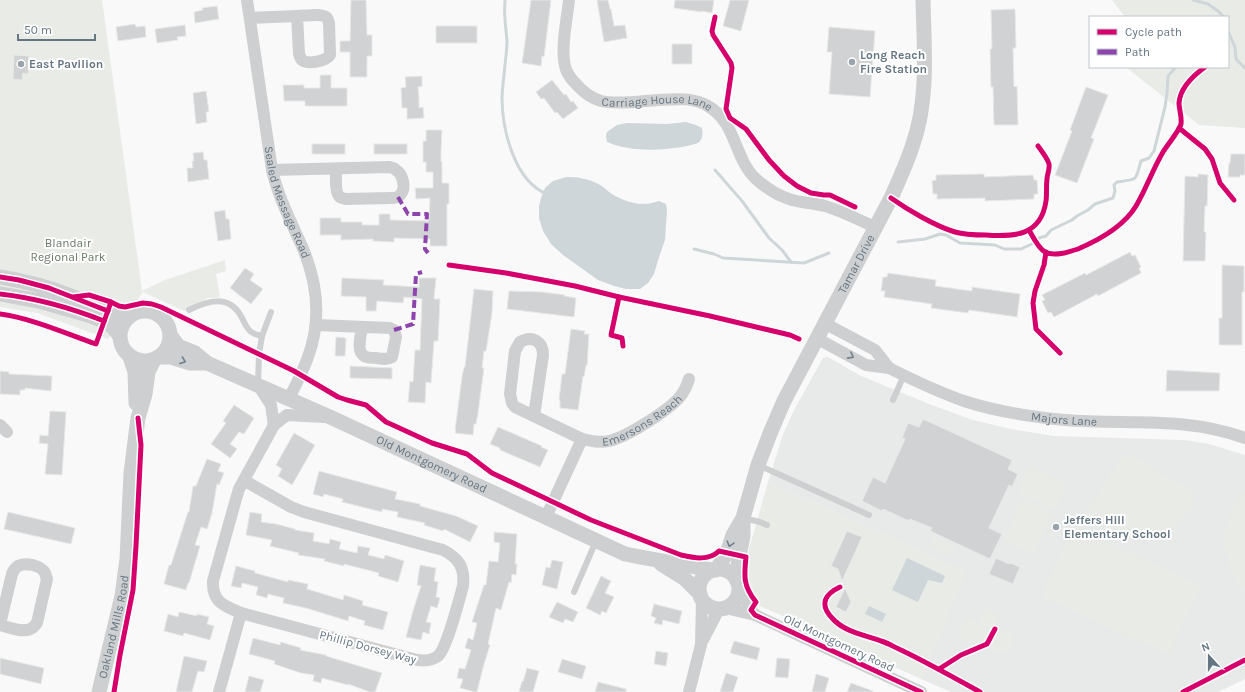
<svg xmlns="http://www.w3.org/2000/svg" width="1245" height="692" viewBox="0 0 1245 692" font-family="Karla,sans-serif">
<rect width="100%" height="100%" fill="#f9f9f9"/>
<path fill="#e8e9e9" d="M828,357l31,18 70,29 44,16 38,9 43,7 130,4 25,4 36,11v224l-27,13h-267l-30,-13 45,-108 -198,-89 14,-45 12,-27 29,-52z"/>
<g fill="#e8ebe6">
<path d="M0,0h102l40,291 23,-11 60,-20 1,11 -10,3 4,23 -12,1 -24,13 -41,-19 -35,47 -71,-26 -37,-6z"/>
<path d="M1112,0h133v128l-46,-3 -72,-57 1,-1h100v-50h-103z"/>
<path d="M1132,455l64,38 -6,18 -13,13 -16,8 -20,5 -18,-1 -18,-6 -22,-15 37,-56z"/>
<path d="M1029,466l38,18 -12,26 -38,-17z"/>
<path d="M768,482l199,89 -46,108 -185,-84z"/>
<path d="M1245,490v101l-10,-11 -8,-20 -4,-19 5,-20 7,-18z"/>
<path d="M1022,499l30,13 -19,43 -30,-14z"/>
<path d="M1073,527l128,58 -32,70 -128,-58z"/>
<path d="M932,535l22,11 -5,10 -21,-11z"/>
<path d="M988,609l9,4 1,4 -11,26 -7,3 -20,-9 -2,-4 7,-14 3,-1 11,5 5,-13z"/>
<path d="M1005,629l6,3 3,8 -4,10 -10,4 -9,-4 -2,-5 6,-14 5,2 2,-3z"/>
</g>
<g fill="#ced6d9">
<path d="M686,122l10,3 6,3c1,6 1,11 -4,15 -24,8 -67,10 -91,-1l-1,-6 1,-4 10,-7 10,-2 40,1z"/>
<path d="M566,177c10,0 21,1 30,6 6,2 10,7 16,11 15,9 30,13 47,7l7,3 1,6 -2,30 -5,14 -6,20 -6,9 -8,6h-14l-12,-3 -16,-6 -35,-25 -12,-11 -8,-13 -4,-13v-12l2,-8 4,-10 8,-7z"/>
<path d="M907,558l38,18 -3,7 -14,-3 -10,22 -26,-12z"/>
<path d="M869,606l17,8 -4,8 -17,-8z"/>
</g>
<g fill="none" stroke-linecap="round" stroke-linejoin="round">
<g stroke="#ced6d9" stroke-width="3">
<path d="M505,0c0,6 -1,12 0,18 0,8 2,17 2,25 -1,18 -4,36 -5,54 0,32 12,84 45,97"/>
<path d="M1193,0l15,4 10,7 6,6"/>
<path d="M1228,31l7,16 1,12 9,9"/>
<path d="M715,170l27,31 27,37 13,12 9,12"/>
<path d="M898,242l27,-3 15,-5 6,1 14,8 35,2 9,4h17l11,-5 7,-6 7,-2 5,-6 21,-10 5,-4 11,-6 7,-6 18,-6 2,-7 -1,-6 3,-3c22,-3 18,-1 24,-21l8,-3 5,-7 11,-44 2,-14 1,-17 8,-9"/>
<path d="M694,249l20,5 9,4 81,5 25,-10"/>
</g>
</g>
<g fill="#d0d2d3" stroke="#e8e8e8">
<path d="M351,0h15l1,35h5v21h-5v21h-17v-25h-10v-11h10z"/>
<path d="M531,0h20l-7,57 -2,-1 -1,10 -19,-3z"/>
<path d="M597,0h11l2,9h1l3,17 11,-1 2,13 -23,4z"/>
<path d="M675,0h39l-2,13 -10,-2v1l-28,-4z"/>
<path d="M730,0h19l-8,31 -18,-5z"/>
<path d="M217,6l2,13 -24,4 -1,-11 9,-2 -1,-2z"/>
<path d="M1015,9l1,39h-3l1,39 3,-1 1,39h-24l-1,-38h-2l-1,-38h2l-1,-39z"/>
<path d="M135,24l1,3 9,-1 1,11 -28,4 -2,-14z"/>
<path d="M185,25l1,11 -9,1 1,3 -21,3 -2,-14z"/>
<rect x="436" y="26" width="41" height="17"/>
<path d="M829,27l46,4 -5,66 -41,-3 3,-42h-5z"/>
<rect x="672" y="44" width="20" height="20"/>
<path d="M14,55l15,1 -1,18 -5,-1 -1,7 -9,-1z"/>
<path d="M320,75h11v13h16v18h-42v-5h-21l-1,-16h21v3h16z"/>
<path d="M422,76v10l-4,1 1,10v11l4,-1 1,11 -17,1v-11h-5l-1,-20 5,-1 -1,-10z"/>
<path d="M552,80l12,15 2,-1 5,8 2,-1 5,7 -15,11 -6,-7 -2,1 -11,-15 -3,1 -5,-7z"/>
<path d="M1086,87l22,8 -17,43 3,1 -17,44 -22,-8 17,-44 -2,-1z"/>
<path d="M206,91l3,21h-3l1,10 -11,2 -3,-31z"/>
<path d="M426,130h16l-1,21v11h1v21h7v21h-2v42h-17v-7l-36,-1v4l-21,-1v-2l-32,1v-5h-21v-17h21v4h21v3h17v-11h11v6l39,1 1,-23 -14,1 -1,-11h18v-16h-7v-10h-3v-21h3z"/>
<rect x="312" y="144" width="33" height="10"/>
<rect x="374" y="144" width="33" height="10"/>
<path d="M203,152l1,8h3l2,19 -21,3 -1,-14h6l-1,-7h2l-1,-8z"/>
<path d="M1231,154h14v21h-5v2h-12l1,-14h1z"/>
<path d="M984,174v3l49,-2 1,5h3l1,14h-4v5l-49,2v-3l-48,1v-5h-4l-1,-13 4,-1v-5z"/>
<path d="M1198,174l10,1 -1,31h-2l-1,26h2l-1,29h-22l2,-85 13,1z"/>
<path d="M225,210l1,9h3l2,20 -13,2 -4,-29z"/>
<path d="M1130,252l2,4 3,-1 6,12 -2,1 2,5 -43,23 -1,-2 -43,23 -3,-5 -3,1 -6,-12 3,-1 -3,-5 43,-22 1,2z"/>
<path d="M1222,265l22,1v26h-2v53h-23v-27h3z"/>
<path d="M245,268l9,6 -4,6 13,9 -12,15 -21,-16z"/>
<path d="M888,273l48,7 -1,6 37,5v-4l48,7 -3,23 -48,-7 -1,3 -37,-5 1,-4 -48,-7 1,-6h-4l2,-14h4z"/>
<path d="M342,278l42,2 -1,5 36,2v-9h17l-2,21h6l-2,42h-4l-3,42 -5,-1 -1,21 -17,-1 2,-21 3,1 2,-32h5l2,-51 -18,-2 -1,6 -26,-2 -1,10h-10v-14l-25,-1z"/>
<path d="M474,289l19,2 -1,22 -6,38h-2l-2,17h2l-6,45 -2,11h-2l-1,11 -18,-2 1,-3h-1l7,-53 2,-10h1z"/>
<path d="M509,291l33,1 23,3 -1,1 12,2 -2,19 -67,-8z"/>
<path d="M571,329l14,2 -1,3h5l-2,32 -1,-1 -2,12 -1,-1 -5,34 -18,-2v-7l-1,-1 3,-26h3z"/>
<path d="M336,337l10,1 -1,18h-10z"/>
<path d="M350,366l42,2v11l-42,-1z"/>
<path d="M1167,370l53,3 -1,18h-53z"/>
<path d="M0,371l9,1v2l43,2 -1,15 -26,-3v2h-5v5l-20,-1z"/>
<path d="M234,405l20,13 -10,16 -5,-2 -9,12 7,5 -7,9 -19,-14 15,-21 -3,-2z"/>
<path d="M50,411l16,1 -4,63 -17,-1 3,-30 -9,-1 1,-8 8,1z"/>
<path d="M923,419l89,41 -4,9 10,5 -6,13 -3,-2 -20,43 13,6 -12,25 -60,-28 2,-3 -22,-9 -1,2 -26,-12 -1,2 -20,-10 11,-24 12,6 20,-44 -3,-1 6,-15 11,4z"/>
<path d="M498,427l44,19 -1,1 7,3 -8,17 -40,-17v-2l-10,-4z"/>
<path d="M294,433l21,12 -23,40 -14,-9 4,-7 -6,-4z"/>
<path d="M207,459l14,5 -3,7 6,2 -5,12 -2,-1 -5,29 -5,16 -6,-2 -6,18 5,1 -11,37h-1l-2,7 -22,-6 5,-19h2l17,-53h1l4,-26h3z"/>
<path d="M319,471l78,21 -2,7 25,5v2l36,10 22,10 -8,16 -26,-13 -1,2 -19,-6 1,-2 -28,-6 1,-5 -16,-3v3l-40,-10 1,-3 -19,-5 -1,3 -10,-3z"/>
<path d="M8,512l67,16 -4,16 -67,-15z"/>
<path d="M250,512l12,2 -1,8 15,2 19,5v1l19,3 -1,8 16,3 1,-5 11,3 -2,7 18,4 1,-7 12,2 -2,7 16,4 1,-4 19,6 -6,21 -20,-6 1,-3 -35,-9v2l-20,-5 1,-2 -27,-4 1,-2 -29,-7 2,-6 -26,-5z"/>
<path d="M847,531l15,6 -20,44 -4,-12 -7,-3z"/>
<path d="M494,532l23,2 -2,30h2l-1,11 -4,-1 -1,9 -2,-1 -8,28 -5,-2 -8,36 2,1 -6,19 -7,28h-2l-15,-4 3,-9 -6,-1 2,-10 6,1 6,-19 -6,-2 3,-10 5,2 4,-17 -5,-1 12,-37h2l3,-24 9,1 2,-19 -6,-1z"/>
<path d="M996,558l13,6 1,-1 10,4 -7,17 -24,-10z"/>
<path d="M552,560l11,2 -6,27 -15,-4 4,-18 4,1z"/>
<path d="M420,565l16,3 -2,13 4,1 -2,15 4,1 -3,10 -6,-2 -5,16 5,1 -2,11 -6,-2 -2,8 -15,-3 7,-26 8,-25 -4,-1z"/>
<path d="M236,566l19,5v2l33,9v-2l20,4 -1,5 36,11 1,-5 19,6 -1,4 26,7 -5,18 -19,-5 1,-4 -16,-5 -1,5 -42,-13 -23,-5 1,-5 -16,-4 -1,4 -11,-3 2,-8 -16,-4 -1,5 -10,-2z"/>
<path d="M601,576l10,5 -6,12 9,4 -8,16 -4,-2 -2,4 -14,-7z"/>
<path d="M845,588l6,14 -5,10 -10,-5z"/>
<path d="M557,602l21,10 -5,10 -8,-3 -2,4 -14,-6z"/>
<path d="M654,604l28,7 -3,13 -16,-4 -1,5 -8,-2 2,-5 -5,-2z"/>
<path d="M179,612l18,4v-2l12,3 -2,7 7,2 -4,14 -26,-7 -1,3 -19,-5 4,-17 10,3z"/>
<path d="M253,638l27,7 1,-3 20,6 -1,2 26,5v1l56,17 -7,19h-5l-22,-8v1l-26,-7 -1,5 -8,-2 1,-6 -13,-2 -27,-9 1,-3 -26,-7z"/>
<path d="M734,641l26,7 -3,12 -27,-7z"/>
<path d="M656,651l12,2 -2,13 -12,-2z"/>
<path d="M184,656l23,5 -3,11 -6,-1 -6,21h-16z"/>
<path d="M0,658l44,10 -3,16 -41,-10z"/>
<path d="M777,658l13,1 -2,19 -13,-1z"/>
<path d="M562,659l24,7 -4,13 -24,-7z"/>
<path d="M527,668l12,3 -6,21h-14l3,-11 1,1z"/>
<path d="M726,673l12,4 -5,15h-13z"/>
<path d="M816,674l13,4 -4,14h-13z"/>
<path d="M249,676l15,4 -4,12h-15z"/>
<path d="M598,682l28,7v3h-31z"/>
<path d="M851,683l22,8v1h-26z"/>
</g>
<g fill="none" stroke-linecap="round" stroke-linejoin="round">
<g stroke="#cecfd0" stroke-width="6">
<path d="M189,310c18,-9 39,-16 52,6 3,5 6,15 12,17 3,2 6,2 9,3l9,-24"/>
<path d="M258,384l1,-30 3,-18"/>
<path d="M893,400l11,-25"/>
<path d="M758,465l47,21 64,29"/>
<path d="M743,518l17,4 7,3"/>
<path d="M574,592l22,-51"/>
</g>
<g stroke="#cecfd0" stroke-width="12">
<path id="s1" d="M247,0l25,170c6,26 18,50 29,74 16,36 21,75 7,113 -5,14 -12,28 -19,41"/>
<path id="s2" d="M569,0c-2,20 -10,54 -2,72 2,4 6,9 9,12 7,8 15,14 25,17 15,4 41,0 57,-1 17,-1 35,-3 50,6 29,17 26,53 48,73 10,9 22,17 36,21 11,3 22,3 33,6 17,5 34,14 50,21"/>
<path d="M250,18l47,-2 2,38c1,2 1,4 3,6 6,5 24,1 28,-5l-1,-32c-1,-3 -1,-5 -3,-6 -5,-4 -23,-1 -29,-1"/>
<path d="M272,170l118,-3c2,1 4,1 6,3 7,4 10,18 5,24 -2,3 -5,4 -9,4l-47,1c-2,-1 -5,-1 -6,-3 -4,-4 -3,-21 -3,-27"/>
<path d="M316,325l74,3 4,2 2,7 -4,20c-5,3 -10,2 -16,1 -4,0 -9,0 -12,-2 -8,-5 -3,-21 -2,-28"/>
<path d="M816,338l50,27 23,3 -14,-18 -51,-27"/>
<path id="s3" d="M889,368c26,13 51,25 78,34 32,10 65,15 98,18 62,5 120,-4 180,18"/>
<path d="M258,385l13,20 3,20"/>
<path d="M534,416l9,-61c0,-14 -11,-20 -23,-13l-5,9 -5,43 2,9 3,4 67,32 -36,78"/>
<path d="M0,425l7,7"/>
<path id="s4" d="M582,439c9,2 18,4 27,2 18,-4 58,-30 70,-43 5,-6 8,-12 10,-19"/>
<path d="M245,481l46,26 13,5 139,38c16,8 22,18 20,36 -4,14 -16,62 -25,70 -6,5 -13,5 -21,4l-176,-47c-17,-7 -29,-11 -28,-32l23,-82 3,-10 35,-64 13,-10 37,2"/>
<path d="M739,588l12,22 4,5"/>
<path d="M725,608l30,7 166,77"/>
<path d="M0,624l12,-50c1,-3 3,-6 6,-8 7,-4 23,-1 27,7 0,0 2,6 2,6l-10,44c-2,2 -3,4 -5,5 -8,6 -23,-1 -32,-3"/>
<path d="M703,640l16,-31"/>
<path d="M219,692l22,-79"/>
<path d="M689,692l12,-47 1,-46"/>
</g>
<g stroke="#cecfd0" stroke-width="15">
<path d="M0,277c24,4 48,10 71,19 6,2 11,5 17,8 13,5 27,10 41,12"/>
<path d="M0,294l39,7 49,14 16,6 9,6 6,8"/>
<circle cx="145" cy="336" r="25"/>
<path id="s5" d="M170,335l8,11 17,7 12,10 123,54 295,137c29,6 58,10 86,16"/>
<path d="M130,357l5,15 1,31"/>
<path d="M159,357h12l19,6h17"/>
<path d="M661,564l24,15 15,15"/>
<circle cx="719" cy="589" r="20"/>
<path id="s6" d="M716,570l11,-17 6,-18 10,-17 15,-53 13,-34 13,-30 107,-203c8,-18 16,-35 22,-54 16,-46 11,-97 10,-144"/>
<path d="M737,581l2,-25 4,-20v-17"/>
<path id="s7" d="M99,692l23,-96 5,-37 4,-86 7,-55 7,-24 3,-22 6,-12"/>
</g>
<g stroke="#8e44ad" stroke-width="4" stroke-dasharray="8 4" stroke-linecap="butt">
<path d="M398,197l10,17h19l-2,35 3,4"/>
<path d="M394,330l19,-6 3,-50 6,-2"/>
</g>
<g stroke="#fff" stroke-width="8">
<g id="cycleway">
<path d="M715,17l-3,14 1,4 18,28 1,5 -6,41 4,9 16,11 23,31 15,16 13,10 14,7 13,2h6l25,12"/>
<path d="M1179,128l26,21 7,10 8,24 14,17"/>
<path d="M891,198c17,12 44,28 64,34 10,3 21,3 31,3 28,2 55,1 60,-34 1,-7 0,-14 1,-22 0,-4 3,-10 2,-15 -1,-4 -8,-14 -11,-18"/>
<path d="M1029,230c4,7 9,18 16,22 9,5 24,0 33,-3 21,-9 46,-23 58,-43 10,-17 17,-37 27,-54 4,-7 17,-22 18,-28 1,-7 -2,-15 -2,-21 1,-15 15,-28 26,-36"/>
<path d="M1046,252l-2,13 -9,26 -2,12 3,26 24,24"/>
<path d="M449,265l57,8 69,13 44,11 91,19 80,19 9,4"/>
<path d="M0,277l19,3 30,8 59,23"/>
<path d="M0,294c36,4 71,14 104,27"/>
<path d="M73,297l16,-2 22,7 8,4 6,1 18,-4 9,1 9,3 133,64 44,26 9,3 19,5 20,17 9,4 37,17 35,11 17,13 8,6 99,47 90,35c13,3 28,6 38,-4l27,6c-2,19 -3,29 10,45l-5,8 4,5 166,77"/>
<path d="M619,297l-8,38 11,3 1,8"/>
<path d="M0,314c31,4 67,20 96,30l15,-42"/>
<path d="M840,587c-15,7 -21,17 -8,31 12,14 33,17 49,23 7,2 13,6 20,9 27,13 52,27 79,42"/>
<path d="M939,669l22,-14 26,-11 8,-15"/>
<path d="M114,692l6,-37 13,-65 3,-44 5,-101 -3,-27"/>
<path d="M1183,692l62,-32"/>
</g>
</g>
<use href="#cycleway" stroke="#d6006c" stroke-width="5"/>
</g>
<defs><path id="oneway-chevron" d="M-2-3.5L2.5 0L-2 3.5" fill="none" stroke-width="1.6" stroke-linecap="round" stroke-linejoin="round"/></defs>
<g stroke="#707f8b">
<use href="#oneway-chevron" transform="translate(851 356) rotate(28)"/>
<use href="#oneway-chevron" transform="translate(183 361) rotate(20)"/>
<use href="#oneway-chevron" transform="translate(730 544) rotate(106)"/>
</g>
<g fill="#99a4ac" stroke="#fff" stroke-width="1.5">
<circle cx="852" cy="62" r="4"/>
<circle cx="21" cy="64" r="4"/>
<circle cx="1056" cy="527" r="4"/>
</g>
<g text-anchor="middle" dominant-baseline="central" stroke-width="4" stroke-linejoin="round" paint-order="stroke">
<g font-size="12" font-weight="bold" fill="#657683" stroke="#fff" text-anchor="start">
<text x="860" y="55">Long Reach<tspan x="860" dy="14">Fire Station</tspan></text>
<text x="29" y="64">East Pavilion</text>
<text x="1064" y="520">Jeffers Hill<tspan x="1064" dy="14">Elementary School</tspan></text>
</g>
<g font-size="12" fill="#657683" stroke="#fff">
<text stroke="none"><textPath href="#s2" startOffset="175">Carriage House Lane</textPath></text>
<text stroke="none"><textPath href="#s1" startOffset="207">Sealed Message Road</textPath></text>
<text stroke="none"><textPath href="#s6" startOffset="338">Tamar Drive</textPath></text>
<text stroke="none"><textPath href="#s4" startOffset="66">Emersons Reach</textPath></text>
<text stroke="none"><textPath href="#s3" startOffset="184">Majors Lane</textPath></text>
<text stroke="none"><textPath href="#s5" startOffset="294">Old Montgomery Road</textPath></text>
<text stroke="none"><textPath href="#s7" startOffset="67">Oakland Mills Road</textPath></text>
<text transform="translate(839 643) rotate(25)">Old Montgomery Road</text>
<text transform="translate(368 647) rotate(15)">Phillip Dorsey Way</text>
</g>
<g font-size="12" fill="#687a64" stroke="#fff">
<text x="68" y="243">Blandair<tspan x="68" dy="14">Regional Park</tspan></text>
</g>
</g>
<rect x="1089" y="16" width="140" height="52" fill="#ffffff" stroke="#c1c8cd"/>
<rect x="1097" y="29" width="20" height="6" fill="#d6006c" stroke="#c1c8cd"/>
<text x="1125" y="36" font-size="12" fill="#657683">Cycle path</text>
<rect x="1097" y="49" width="20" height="6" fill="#8e44ad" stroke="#c1c8cd"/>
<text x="1125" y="56" font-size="12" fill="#657683">Path</text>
<g transform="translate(1209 656) rotate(339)" stroke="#ffffff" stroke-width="3" paint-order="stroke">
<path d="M0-3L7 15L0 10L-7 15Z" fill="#657683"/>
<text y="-6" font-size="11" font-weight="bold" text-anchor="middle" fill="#657683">N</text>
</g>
<path d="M18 34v6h77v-6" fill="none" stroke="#657683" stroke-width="2"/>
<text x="24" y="34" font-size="12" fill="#657683" stroke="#ffffff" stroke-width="3" paint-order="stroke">50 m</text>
</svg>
